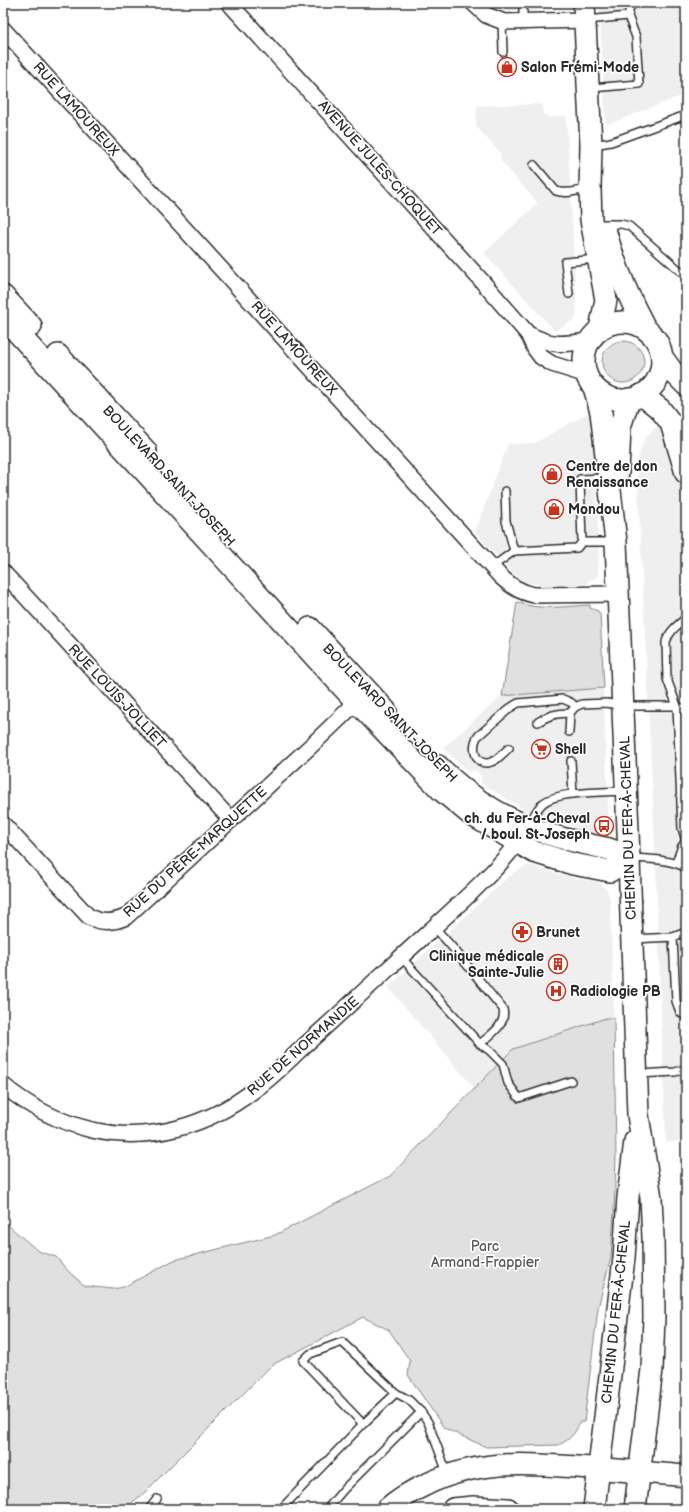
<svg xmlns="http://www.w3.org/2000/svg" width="689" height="1512" viewBox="0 0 689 1512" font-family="'Balsamiq Sans',sans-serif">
<rect width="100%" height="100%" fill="#fff"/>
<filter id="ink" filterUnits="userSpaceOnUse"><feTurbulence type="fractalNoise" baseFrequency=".025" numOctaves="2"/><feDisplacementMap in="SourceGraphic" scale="8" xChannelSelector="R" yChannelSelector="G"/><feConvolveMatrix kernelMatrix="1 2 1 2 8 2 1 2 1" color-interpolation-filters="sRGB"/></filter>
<g filter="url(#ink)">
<g fill="#efefef">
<path d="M489,3h71l1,5 -28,3h-21l-13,-2z"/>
<path d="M599,3h87v91l-80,31z"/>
<path d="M542,104l1,11h5v2l18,-1 2,30 9,169 -2,4 -20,12 -71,-78 53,-49v-2l-37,-42 1,-1 -1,-6 -24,-27 1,-20z"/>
<path d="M590,412l3,3 6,141 -1,19 -4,4 -6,1v4l-45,1 -18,-3 -12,-8 -38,-42 33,-88 27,-1z"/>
<path d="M660,424l6,10 13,37 7,16v652l-20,4 -12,-320 -17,-357 5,-21 5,-9z"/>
<path d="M517,602l6,3 20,2 47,-2v3l8,3 2,3 9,215 -1,3 -3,2 -14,-2 -20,-6 -46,-16 -44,-27v-7l-5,-6 -8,2 -25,-24 59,-52z"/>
<path d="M529,865l43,13 26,4 9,8 3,10 4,118h-8l-93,31 -38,40 -87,-102 118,-108 12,-9z"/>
</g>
<g fill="#e0e0e0" stroke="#868686">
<circle cx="623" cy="362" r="21"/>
<path d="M517,602c20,9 51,4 73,3v3l8,3 2,3 4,74 -102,8z"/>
<path d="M606,1018h8l2,139 -2,56 -3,44 -13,51 -14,114h-4c-5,12 -10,18 -22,23l-72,2 -42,-19 -36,-53 2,-14 -21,-31 -26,-13 -91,48 -128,128 -20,16h-121v-288l35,30 18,6 13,15 16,14 28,3 11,-2 50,-27 101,-25 115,-59 123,-127z"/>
</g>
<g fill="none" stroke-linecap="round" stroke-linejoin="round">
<g stroke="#2b2b2b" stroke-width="10">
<g id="lane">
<path d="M587,20l41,-4"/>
<path d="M502,21l1,31"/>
<path d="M523,22v-19"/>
<path d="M591,88l48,-4 -3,-47 -8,-21 3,-13"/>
<path d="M593,145l18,-3 75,-27"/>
<path d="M534,165l22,26c11,4 22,-1 33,-2"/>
<path d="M602,224h19l8,2 57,50"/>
<path d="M569,294l-4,-32 32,-3"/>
<path d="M606,478l-26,1 2,63h32"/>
<path d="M505,491l1,30 8,30"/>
<path d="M492,567l22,-16 63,-3 5,-6"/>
<path d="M686,618c-8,7 -17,13 -20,24l1,37 10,27 9,4"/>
<path d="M538,722c11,-7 19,-9 32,-9"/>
<path d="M569,732l1,-19 5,-6 7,-3 25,-1 16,3h54l5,122 4,13"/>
<path d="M509,748c-6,5 -13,14 -21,15 -14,1 -16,-16 -11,-26l33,-29 8,-5 45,-4 9,4 3,4"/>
<path d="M571,761l2,33"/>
<path d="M528,825c5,-7 8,-15 14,-21 14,-13 63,-12 82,-13"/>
<path d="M631,858c19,1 38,1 55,10"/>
<path d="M676,863l6,-17 4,-5"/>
<path d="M434,927c25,26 46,55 69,82 4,16 -13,26 -23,35"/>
<path d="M673,937l13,-5"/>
<path d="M633,939l40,-2 3,64 4,11 6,5"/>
<path d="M401,957l79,87 9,6 14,14 5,19 11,15 52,-17"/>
<path d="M639,1074l36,-2 11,-3"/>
<path d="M363,1424l-60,-63 7,-7 32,-12 54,51 13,7 12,12"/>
<path d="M149,1509l8,-10"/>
<path d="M281,1509l82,-85 33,-31"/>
<path d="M327,1509l17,-20 77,-77 7,10 20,53"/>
</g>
</g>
<g stroke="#2b2b2b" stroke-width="18">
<g id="street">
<path d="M229,3l251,276 48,55 7,15 6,8 11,7 35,11"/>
<path d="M473,3l13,12 18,7 81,-2"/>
<path d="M3,29l497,547c11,10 20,16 34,19l85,-1"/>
<path d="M528,334c26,13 34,10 61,7"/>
<path d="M3,572l228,248"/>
<path d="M3,824l86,93c12,6 24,6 37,0l188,-174 50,-48"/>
<path d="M3,1085c26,22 56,37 89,45 57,13 115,-4 161,-39 19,-13 35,-30 51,-45 28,-25 56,-51 84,-77 29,-27 59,-53 88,-81 17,-17 34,-33 46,-54"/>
</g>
</g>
<g stroke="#2b2b2b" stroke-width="24">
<g id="secondary">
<path d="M584,3l7,142 -1,44 1,31 15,80 -6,29"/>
<path d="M606,233c9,33 23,65 39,95"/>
<path d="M3,296l28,30"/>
<path d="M3,317l346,377 92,96 29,24 64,38 39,12 37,7 19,-13"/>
<circle cx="623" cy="361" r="39"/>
<path d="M58,355l88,96"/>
<path d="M662,357l11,15 13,13"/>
<path d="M594,387l7,25 15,130 12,289 10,284 13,83 2,39 1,80 -2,52 -17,140"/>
<path d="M642,395l18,14 11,14 15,50"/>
<path d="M618,473l2,-46 9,-28"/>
<path d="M310,628l76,83"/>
<path d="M438,766c36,36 71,56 120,71 17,5 34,8 51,12 7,2 13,6 20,9"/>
<path d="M387,1509c11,-10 25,-18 38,-24 51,-25 98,-22 152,-18 36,2 73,6 109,9"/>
<path d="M453,1509l20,-2 35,2"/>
<path d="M594,1509l30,-251 4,-61 7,-56"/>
</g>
</g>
<use href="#lane" stroke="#fff" stroke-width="7"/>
<use href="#street" stroke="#fff" stroke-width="15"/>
<use href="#secondary" stroke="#fff" stroke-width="21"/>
</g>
</g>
<defs>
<g id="shop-ring" transform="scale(1)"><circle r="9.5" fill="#fff" stroke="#c8321e" stroke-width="1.5"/><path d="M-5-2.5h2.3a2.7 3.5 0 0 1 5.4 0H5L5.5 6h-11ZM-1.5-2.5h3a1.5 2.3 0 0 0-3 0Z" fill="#c8321e"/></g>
<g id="supermarket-ring" transform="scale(1)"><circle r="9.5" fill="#fff" stroke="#c8321e" stroke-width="1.5"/><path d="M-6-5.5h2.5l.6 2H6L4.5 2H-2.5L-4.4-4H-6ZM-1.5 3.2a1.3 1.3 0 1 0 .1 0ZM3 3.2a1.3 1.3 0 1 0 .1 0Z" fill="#c8321e"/></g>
<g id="bus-ring" transform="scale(1)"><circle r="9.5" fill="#fff" stroke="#c8321e" stroke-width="1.5"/><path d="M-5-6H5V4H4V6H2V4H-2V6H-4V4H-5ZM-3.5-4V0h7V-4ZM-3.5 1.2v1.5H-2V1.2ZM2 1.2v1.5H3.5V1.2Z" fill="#c8321e"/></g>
<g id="pharmacy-ring" transform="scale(1)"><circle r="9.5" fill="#fff" stroke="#c8321e" stroke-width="1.5"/><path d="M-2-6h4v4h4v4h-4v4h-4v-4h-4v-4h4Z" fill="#c8321e"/></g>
<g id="building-ring" transform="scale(1)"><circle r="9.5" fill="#fff" stroke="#c8321e" stroke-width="1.5"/><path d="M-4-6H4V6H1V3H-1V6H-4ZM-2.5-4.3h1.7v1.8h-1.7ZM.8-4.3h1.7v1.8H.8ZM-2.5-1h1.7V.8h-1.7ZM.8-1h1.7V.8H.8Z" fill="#c8321e"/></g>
<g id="hospital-ring" transform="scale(1)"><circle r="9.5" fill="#fff" stroke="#c8321e" stroke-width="1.5"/><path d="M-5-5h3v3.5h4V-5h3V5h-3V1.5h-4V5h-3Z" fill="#c8321e"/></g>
</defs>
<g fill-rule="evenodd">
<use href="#shop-ring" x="507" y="67"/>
<use href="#shop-ring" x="552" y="474"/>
<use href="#shop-ring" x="554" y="509"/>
<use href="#supermarket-ring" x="541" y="749"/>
<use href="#bus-ring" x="604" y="826"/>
<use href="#pharmacy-ring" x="522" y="932"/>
<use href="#building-ring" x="558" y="964"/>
<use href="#hospital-ring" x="556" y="991"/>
</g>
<g text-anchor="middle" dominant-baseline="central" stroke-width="3.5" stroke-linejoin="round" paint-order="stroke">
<g font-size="14" font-weight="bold" fill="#2b2b2b" stroke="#fff" text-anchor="start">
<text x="521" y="67">Salon Frémi-Mode</text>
<text x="566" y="466">Centre de don<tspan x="566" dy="16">Renaissance</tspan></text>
<text x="568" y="509">Mondou</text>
<text x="555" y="749">Shell</text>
<text x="590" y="818" text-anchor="end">ch. du Fer-à-Cheval<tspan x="590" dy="16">/ boul. St-Joseph</tspan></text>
<text x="536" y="932">Brunet</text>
<text x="544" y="956" text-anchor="end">Clinique médicale<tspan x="544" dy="16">Sainte-Julie</tspan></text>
<text x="570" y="991">Radiologie PB</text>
</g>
<g font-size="14" fill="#2b2b2b" stroke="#fff">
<text transform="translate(76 109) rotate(48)">RUE LAMOUREUX</text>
<text transform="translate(380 168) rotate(48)">AVENUE JULES-CHOQUET</text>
<text transform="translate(294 348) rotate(48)">RUE LAMOUREUX</text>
<text transform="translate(169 476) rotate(47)">BOULEVARD SAINT-JOSEPH</text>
<text transform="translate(117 696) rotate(47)">RUE LOUIS-JOLLIET</text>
<text transform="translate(390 713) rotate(46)">BOULEVARD SAINT-JOSEPH</text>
<text transform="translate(628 828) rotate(-92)">CHEMIN DU FER-À-CHEVAL</text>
<text transform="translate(195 852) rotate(-42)">RUE DU PÈRE-MARQUETTE</text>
<text transform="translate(303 1046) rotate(-41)">RUE DE NORMANDIE</text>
<text transform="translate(616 1312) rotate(-84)">CHEMIN DU FER-À-CHEVAL</text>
</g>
<g font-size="14" fill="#585858" stroke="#fff">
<text x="485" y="1246">Parc<tspan x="485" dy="16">Armand-Frappier</tspan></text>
</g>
</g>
<rect width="689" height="1512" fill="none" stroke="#fff" stroke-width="16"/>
<rect x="8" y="8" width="673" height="1496" fill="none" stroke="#2b2b2b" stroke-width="1.5" filter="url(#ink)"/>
</svg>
